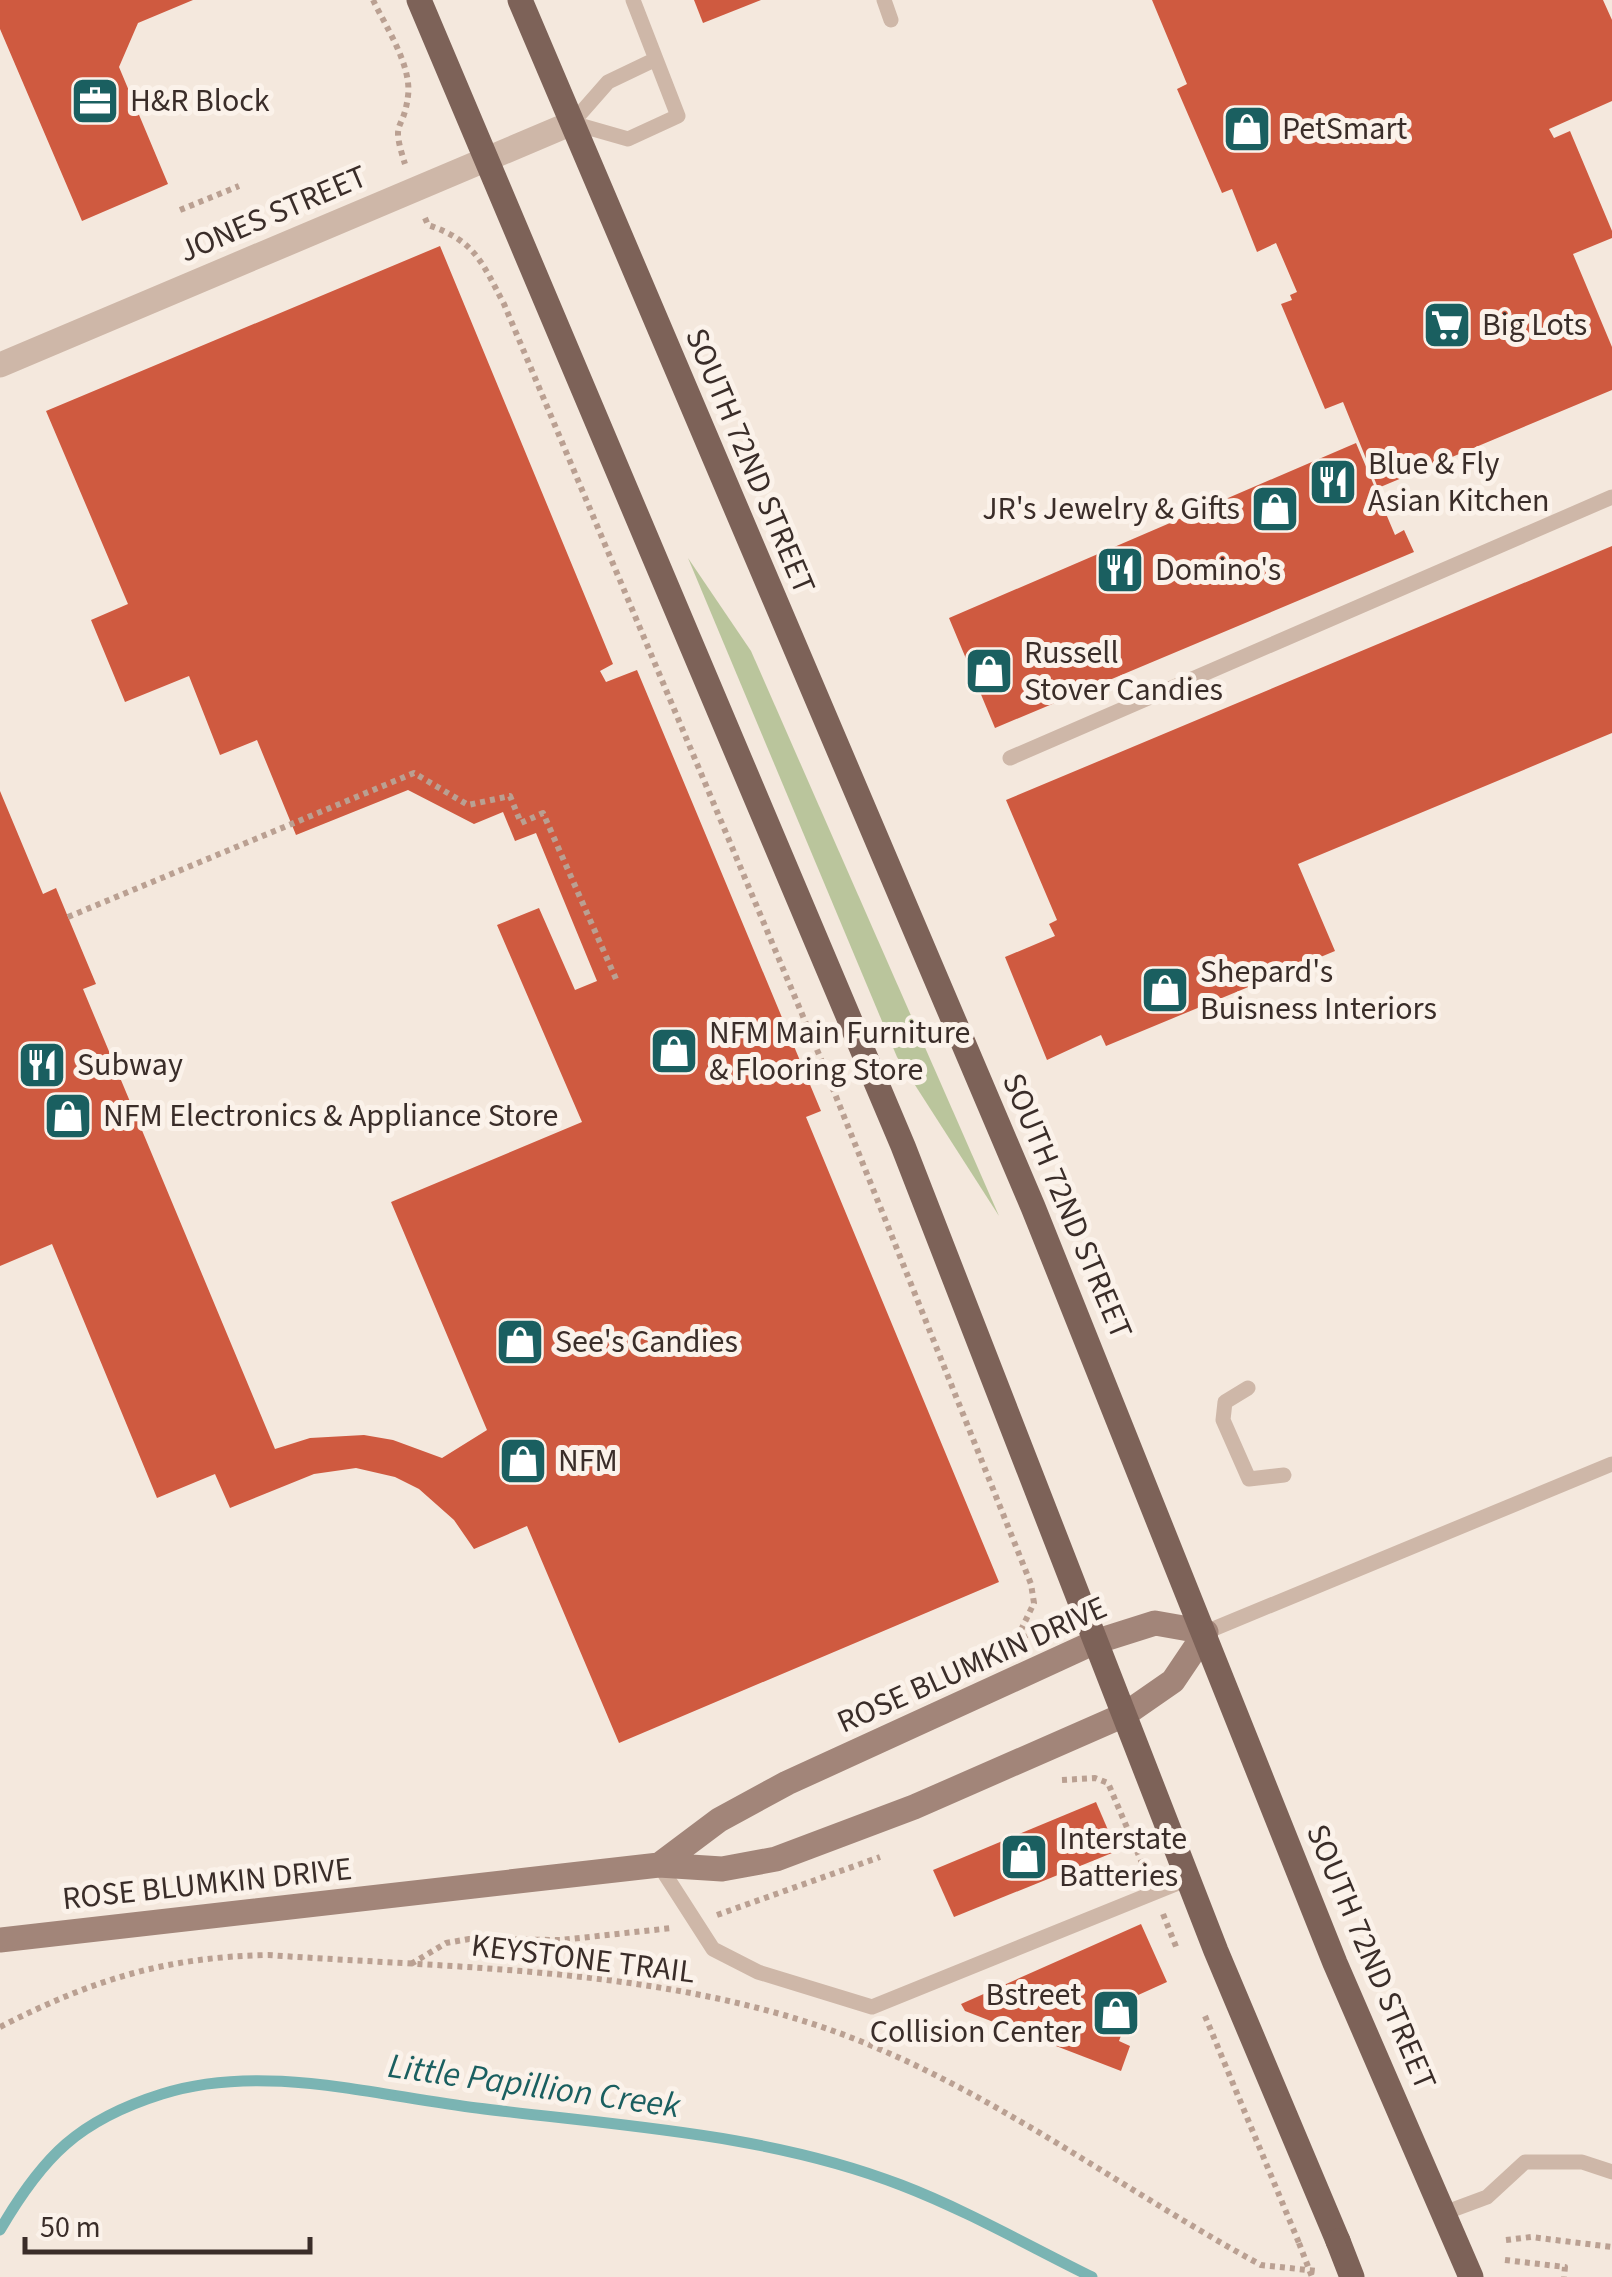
<svg xmlns="http://www.w3.org/2000/svg" width="1612" height="2277" viewBox="0 0 1612 2277" font-family="'Source Sans 3',sans-serif">
<rect width="100%" height="100%" fill="#f4e8dd"/>
<path fill="#bac59c" d="M688,558l63,93 248,565 -102,-159z"/>
<g fill="none" stroke-linecap="round" stroke-linejoin="round">
<path stroke="#7ab4b3" stroke-width="11" d="M0,2230c43,-74 79,-110 162,-136 100,-32 215,2 315,14 141,18 290,25 424,77 65,25 128,61 191,92"/>
</g>
<g fill="#cf5a40">
<path d="M0,0h193l-55,23 -19,44 49,117 -86,37 -82,-192z"/>
<path d="M694,0h67l-58,23z"/>
<path d="M1152,0h451l9,20v81l-63,28 5,9 16,-7 42,100v7l-39,16 39,93v43l-234,98 -35,-86 -18,7 -44,-105 11,-4 -2,-5 7,-3 -21,-49 -19,9 -25,-63 -10,4 -45,-104 10,-5z"/>
<path d="M440,246l173,418 -13,7 6,11 31,-12 184,441 -15,6 193,465 -380,161 -92,-217 -53,23 -20,-29 -35,-31 -24,-12 -39,-9 -42,6 -84,34 -15,-34 -58,24 -105,-254 -52,22v-475l43,103 13,-6 12,29 28,67 -13,5 192,460 35,-11 54,-3 29,5 49,18 45,-28 -96,-228 191,-80 -85,-197 42,-17 36,82 22,-9 -61,-148 -21,8 -12,-29 -29,12 -66,-34 -112,45 -39,-95 -37,15 -31,-79 -64,26 -34,-82 37,-16 -82,-193z"/>
<path d="M1356,443l39,92 9,-5 10,22 -419,176 -46,-110z"/>
<path d="M1612,546v187l-314,131 37,87 -229,95 -5,-11 -54,25 -42,-103 50,-21 -6,-12 8,-4 -51,-120z"/>
<path d="M1096,1802l21,49 -163,66 -21,-47z"/>
<path d="M1141,1924l26,58 -31,14 -17,45 11,5 -9,25 -156,-60 -4,-7z"/>
</g>
<g fill="none" stroke-linecap="round" stroke-linejoin="round">
<g stroke="#baa092" stroke-width="6" stroke-dasharray="5 5" stroke-linecap="butt">
<path d="M373,0c13,27 39,66 35,96 -5,39 -18,21 -3,68"/>
<path d="M180,210l59,-24"/>
<path d="M425,218l3,7c48,16 54,38 76,79l319,760 208,520 3,19 -13,27 5,10"/>
<path d="M68,917l346,-144 54,32 42,-9 11,27 22,-10 73,166"/>
<path d="M1062,1780l33,-2 13,5 37,87"/>
<path d="M1163,1914l14,35"/>
<path d="M717,1915l163,-58"/>
<path d="M411,1964l35,-21 23,-4 92,1 111,-12"/>
<path d="M1205,2016l94,227"/>
<path d="M0,2027c92,-47 165,-70 268,-72 198,14 410,12 597,88 140,57 263,150 396,222l56,6"/>
<path d="M1506,2240l25,-3 81,10"/>
<path d="M1505,2260l60,7 -1,10"/>
</g>
<g stroke="#ceb7a8" stroke-width="15">
<path d="M633,0l45,116 -50,23 -56,-16 36,-41 46,-22"/>
<path d="M884,0l7,20"/>
<path d="M1010,758l602,-261"/>
<path d="M1248,1388l-23,14 -2,18 26,59 35,-4"/>
<path d="M1206,1632l406,-168"/>
<path d="M659,1865l54,84 45,23 114,35 316,-128"/>
<path d="M1444,2213l43,-16 38,-35h57l30,10"/>
</g>
<path stroke="#ceb7a8" stroke-width="25" d="M0,365l572,-242"/>
<path stroke="#a28579" stroke-width="25" d="M0,1940l659,-75 63,4 54,-10 138,-52 210,-92 49,-34 33,-49 -51,-9 -60,19 -308,141 -68,37 -60,45"/>
<g stroke="#7d6258" stroke-width="25">
<path d="M419,0l484,1146 313,805 122,290"/>
<path d="M520,0l513,1207 302,756 136,314"/>
</g>
<path stroke="#baa092" stroke-width="6" stroke-dasharray="5 5" stroke-linecap="butt" d="M1299,2243l13,34"/>
<path stroke="#7d6258" stroke-width="25" d="M1338,2241l14,36"/>
</g>
<defs>
<g id="office-square" transform="scale(2.5)"><rect x="-9" y="-9" width="18" height="18" rx="4" fill="#1a5f60" stroke="#fbf2ea"/><path d="M-6-3h4V-5.5h4V-3h4V5H-6ZM-1-4.5V-3h2v-1.5ZM-6 0V1H6V0Z" fill="#fff"/></g>
<g id="shop-square" transform="scale(2.5)"><rect x="-9" y="-9" width="18" height="18" rx="4" fill="#1a5f60" stroke="#fbf2ea"/><path d="M-5-2.5h2.3a2.7 3.5 0 0 1 5.4 0H5L5.5 6h-11ZM-1.5-2.5h3a1.5 2.3 0 0 0-3 0Z" fill="#fff"/></g>
<g id="supermarket-square" transform="scale(2.5)"><rect x="-9" y="-9" width="18" height="18" rx="4" fill="#1a5f60" stroke="#fbf2ea"/><path d="M-6-5.5h2.5l.6 2H6L4.5 2H-2.5L-4.4-4H-6ZM-1.5 3.2a1.3 1.3 0 1 0 .1 0ZM3 3.2a1.3 1.3 0 1 0 .1 0Z" fill="#fff"/></g>
<g id="restaurant-square" transform="scale(2.5)"><rect x="-9" y="-9" width="18" height="18" rx="4" fill="#1a5f60" stroke="#fbf2ea"/><path d="M-5-6h1v4h1v-4h1v4h1v-4h1v5L-1.5 .5V6h-2V.5L-5-1ZM5-6V6H3V1.5H1.5Q1.5-4 5-6Z" fill="#fff"/></g>
</defs>
<g fill-rule="evenodd">
<use href="#office-square" x="95" y="101"/>
<use href="#shop-square" x="1247" y="129"/>
<use href="#supermarket-square" x="1447" y="325"/>
<use href="#restaurant-square" x="1333" y="482"/>
<use href="#shop-square" x="1275" y="509"/>
<use href="#restaurant-square" x="1120" y="570"/>
<use href="#shop-square" x="989" y="671"/>
<use href="#shop-square" x="1165" y="990"/>
<use href="#shop-square" x="674" y="1051"/>
<use href="#restaurant-square" x="42" y="1065"/>
<use href="#shop-square" x="68" y="1116"/>
<use href="#shop-square" x="520" y="1342"/>
<use href="#shop-square" x="523" y="1461"/>
<use href="#shop-square" x="1024" y="1857"/>
<use href="#shop-square" x="1116" y="2013"/>
</g>
<g text-anchor="middle" dominant-baseline="central" stroke-width="10" stroke-linejoin="round" paint-order="stroke">
<g font-size="32" fill="#3a2d29" stroke="#fbf2ea" text-anchor="start">
<text x="130" y="101">H&amp;R Block</text>
<text x="1282" y="129">PetSmart</text>
<text x="1482" y="325">Big Lots</text>
<text x="1368" y="464">Blue &amp; Fly<tspan x="1368" dy="37">Asian Kitchen</tspan></text>
<text x="1240" y="509" text-anchor="end">JR's Jewelry &amp; Gifts</text>
<text x="1155" y="570">Domino's</text>
<text x="1024" y="653">Russell<tspan x="1024" dy="37">Stover Candies</tspan></text>
<text x="1200" y="972">Shepard's<tspan x="1200" dy="37">Buisness Interiors</tspan></text>
<text x="709" y="1033">NFM Main Furniture<tspan x="709" dy="37">&amp; Flooring Store</tspan></text>
<text x="77" y="1065">Subway</text>
<text x="103" y="1116">NFM Electronics &amp; Appliance Store</text>
<text x="555" y="1342">See's Candies</text>
<text x="558" y="1461">NFM</text>
<text x="1059" y="1839">Interstate<tspan x="1059" dy="37">Batteries</tspan></text>
<text x="1081" y="1995" text-anchor="end">Bstreet<tspan x="1081" dy="37">Collision Center</tspan></text>
</g>
<g font-size="32" fill="#3a2d29" stroke="#fbf2ea">
<text transform="translate(273 214) rotate(-23)">JONES STREET</text>
<text transform="translate(750 461) rotate(67)">SOUTH 72ND STREET</text>
<text transform="translate(1067 1206) rotate(67)">SOUTH 72ND STREET</text>
<text transform="translate(972 1665) rotate(-24)">ROSE BLUMKIN DRIVE</text>
<text transform="translate(207 1884) rotate(-6)">ROSE BLUMKIN DRIVE</text>
<text transform="translate(1371 1957) rotate(67)">SOUTH 72ND STREET</text>
<text transform="translate(583 1959) rotate(7)">KEYSTONE TRAIL</text>
</g>
<g font-size="35" font-style="italic" fill="#1a5f60" stroke="#fbf2ea">
<text transform="translate(534 2086) rotate(8)">Little Papillion Creek</text>
</g>
</g>
<path d="M25 2237v15h285v-15" fill="none" stroke="#3a2d29" stroke-width="5"/>
<text x="40" y="2237" font-size="30" fill="#3a2d29" stroke="#fbf2ea" stroke-width="8" paint-order="stroke">50 m</text>
</svg>
